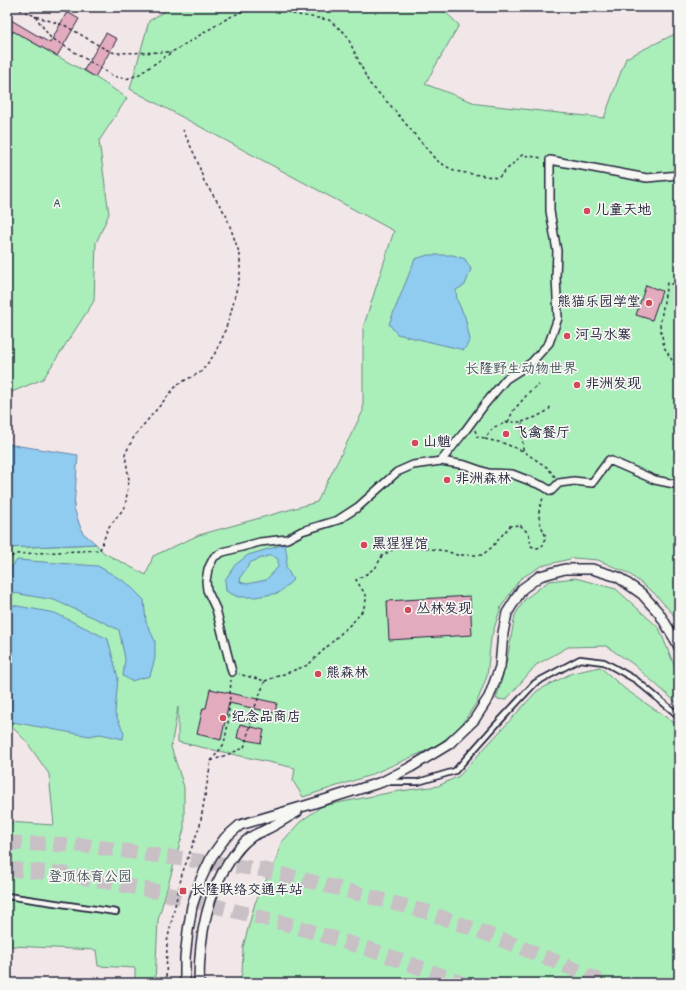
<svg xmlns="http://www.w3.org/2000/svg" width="686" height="990" viewBox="0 0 686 990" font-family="Dekko,'LXGW WenKai TC',sans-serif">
<rect width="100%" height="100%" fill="#f2e7e8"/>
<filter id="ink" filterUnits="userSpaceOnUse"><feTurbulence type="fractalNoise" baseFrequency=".025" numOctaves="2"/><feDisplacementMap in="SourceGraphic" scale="8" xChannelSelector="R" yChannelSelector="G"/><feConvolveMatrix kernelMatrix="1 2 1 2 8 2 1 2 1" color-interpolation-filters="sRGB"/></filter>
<g filter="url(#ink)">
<g fill="#aaefba" stroke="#66887a">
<path d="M171,7h269l19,18 -34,59 53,20 126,14 22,-60 53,-26v598l-6,-16 -20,-22 -25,-19 -30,-13 -24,-2 -33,8 -21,13 -19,28 -10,31 -4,38 -10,26 -17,25 -23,19 -69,30 -65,21 -10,-16 2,-13 -117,-26v-35l-7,40 13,40v42l-26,91 -3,63h-20v-15l-37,-2 -2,-16 -85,-4 -1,-27 -3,-1v-96l47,3 -5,-51 -23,-33 -19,-19v-117l4,-37 -4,-8v-12l89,-4 8,9 42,22 7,-19 46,-21 118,-33 46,-91v-83l31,-97 -264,-142 19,-68z"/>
<path d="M13,31l44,25 38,21 32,21 -28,43 10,73 -13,29 -2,58 -51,78 -36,15v3v-361l3,1z"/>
<path d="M575,578l41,11 43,39 20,49v28l-46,-41 -27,-18 -38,1 -32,18 -30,35 -10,-1 4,-13 8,-31 7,-40 10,-16 24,-18z"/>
<path d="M600,667l25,22 48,33 6,6v255h-440l3,-10 1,-26 12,-44 21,-43 5,-17 19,-21 22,-16 71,-14 45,-6 21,-10 78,-85 35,-18z"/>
</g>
<g fill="#90cbf0" stroke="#6487a8" fill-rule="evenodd">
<path d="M428,255h25l12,4 6,10 -6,16 -9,5 1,10 8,17 5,23 -6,10 -67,-16 -8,-10 26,-65z"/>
<path d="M7,444l71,11 -4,53 8,24 14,12 -89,4z"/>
<path d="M285,544l2,13 -1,10 7,13 -14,13 -24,4h-17l-12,-6 -1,-11 10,-15 13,-10zM271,555l7,4v8l-12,13 -19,4 -7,-2 1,-6 10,-14z"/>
<path d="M17,560l81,6 29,17 17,17 2,22 9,19v17l-5,18 -19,5 -8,-5 2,-17 -6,-29 -20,-10 -45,-20 -46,-8 3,-24z"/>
<path d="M7,604l48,9 53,26 10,39 -3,35 9,20 -1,6 -23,-5 -11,2 -82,-15z"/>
</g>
<g fill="#e3abbe" stroke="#22223b">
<path d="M67,12l12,7 -22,37 -44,-25 -6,11v-16l4,-6 39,23z"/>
<path d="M106,33l11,6 -22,38 -11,-7z"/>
<path d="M646,285l16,6 -10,29 -16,-5z"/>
<path d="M470,596l2,39 -83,5 -2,-39z"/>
<path d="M210,689l67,14 -2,10 -46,-10 -8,37 -24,-6 6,-26h3z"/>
<path d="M240,724l24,6 -3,13 -24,-5z"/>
</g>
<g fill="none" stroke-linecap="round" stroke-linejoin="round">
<g stroke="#c8c0c5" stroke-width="15" stroke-dasharray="15 8" stroke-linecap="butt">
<path d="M7,843l73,2 185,25 76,19 86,23 68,25 74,30 35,16"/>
<path d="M7,869l59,5 93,18 128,32 91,28 83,31"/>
</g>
<g stroke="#22223b" stroke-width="8">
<g id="service">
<path d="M388,782h30l37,-11 41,-46 39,-42 45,-24 24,3 32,18 43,36"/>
<path d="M7,896l109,16"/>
</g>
</g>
<g stroke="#22223b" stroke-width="10">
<g id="pedestrian">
<path d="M441,461l24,-30 20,-27 21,-25 25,-16 18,-20 9,-25 -2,-41 1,-26 -7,-40v-51l97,18 32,-3"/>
<path d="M232,672l-16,-63 -9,-19 -1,-9 2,-12 6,-12 9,-5 37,-10 27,-3 15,-8 36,-11 20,-13 39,-35 16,-7 28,-4 24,4 23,8 24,1 31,12 8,5 8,-8 15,-2 18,2 17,-23 46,20 24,5"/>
</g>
</g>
<g stroke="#22223b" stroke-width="12">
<g id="minor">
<path d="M185,983v-25l3,-27 4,-25 9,-27 11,-23 13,-18 15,-13 68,-20 74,-23 29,-15 38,-23 25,-24 15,-23 11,-30 3,-34 4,-20 15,-24 18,-13 25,-7h27l26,8 24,17 17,19 17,28 3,6"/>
<path d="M199,983c0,-42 6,-86 30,-121 6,-9 12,-18 22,-25 4,-3 9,-4 14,-7 11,-5 21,-12 32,-18"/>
</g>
</g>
<g stroke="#22223b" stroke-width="1.5" stroke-dasharray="3 3" stroke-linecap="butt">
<path d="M14,7l21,9 31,10 39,23 10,4 57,-1"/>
<path d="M144,7l8,3 10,-3"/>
<path d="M276,7l8,2 9,5 36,6 17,14 23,49 22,23 45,54 18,11 44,7 24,-23 21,3"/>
<path d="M35,16l15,21 63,39 13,3 12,-4 34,-23 56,-34 13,-6 33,-5"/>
<path d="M679,286l-12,-3 -7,42 4,22 15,25"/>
<path d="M508,422l5,-11 18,-21 8,-5"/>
<path d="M522,422l14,-5 13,-7 2,-6"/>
<path d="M475,430l2,7 8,1 9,-11 14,-5h14l1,29 25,17 7,9"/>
<path d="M485,439l18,4 20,8"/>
<path d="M7,561l2,-3 7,-4 84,-4 8,-22 17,-21 4,-27 -4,-26 10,-19 43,-51 23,-12 13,-17 8,-16 8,-23 10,-41v-20l-14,-40 -22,-34 -7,-21 -14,-30"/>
<path d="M265,681l43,-16 47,-45 8,-10 4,-13 -11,-17 12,-7 8,-6 6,-11 10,-6 9,-2 15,-1 30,4 11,4h25l9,-7 19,-22 10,-1 9,9 2,12 5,2 6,-1 4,-10c-8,-18 -10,-23 -2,-41"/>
<path d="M211,761l13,-17 4,-20 3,-44"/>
<path d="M166,983l1,-41 15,-68 18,-49 11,-64 33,-13 12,-44 9,-23 -26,-7"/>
</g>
<use href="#service" stroke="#f6f6f2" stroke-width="4.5"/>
<use href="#pedestrian" stroke="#f6f6f2" stroke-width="7"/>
<use href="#minor" stroke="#f6f6f2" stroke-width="9"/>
</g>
</g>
<g fill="#d1495b" stroke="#f6f6f2" stroke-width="1.5">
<circle cx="587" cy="211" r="4"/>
<circle cx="649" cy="303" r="4"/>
<circle cx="567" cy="336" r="4"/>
<circle cx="577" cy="385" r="4"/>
<circle cx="506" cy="434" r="4"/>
<circle cx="415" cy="443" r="4"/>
<circle cx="447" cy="480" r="4"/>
<circle cx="364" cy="545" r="4"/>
<circle cx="408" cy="610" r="4"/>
<circle cx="318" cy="674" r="4"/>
<circle cx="223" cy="718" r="4"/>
<rect x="179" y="887" width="8" height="8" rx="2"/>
</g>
<g text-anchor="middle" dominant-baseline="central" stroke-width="3.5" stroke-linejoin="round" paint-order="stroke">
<g font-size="14" fill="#44555b" stroke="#f6f6f2">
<text x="57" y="204">A</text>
<text x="521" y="370">长隆野生动物世界</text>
<text x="90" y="878">登顶体育公园</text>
</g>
<g font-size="14" fill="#22223b" stroke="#f6f6f2" text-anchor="start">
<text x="595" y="211">儿童天地</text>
<text x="641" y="303" text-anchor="end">熊猫乐园学堂</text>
<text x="575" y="336">河马水寨</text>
<text x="585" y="385">非洲发现</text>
<text x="514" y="434">飞禽餐厅</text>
<text x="423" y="443">山魈</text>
<text x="455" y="480">非洲森林</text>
<text x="372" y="545">黑猩猩馆</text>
<text x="416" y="610">丛林发现</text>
<text x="326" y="674">熊森林</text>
<text x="231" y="718">纪念品商店</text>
<text x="191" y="891">长隆联络交通车站</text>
</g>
</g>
<rect width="686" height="990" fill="none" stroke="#f6f6f2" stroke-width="24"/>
<rect x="12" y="12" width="662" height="966" fill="none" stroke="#22223b" stroke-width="1.5" filter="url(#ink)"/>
</svg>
